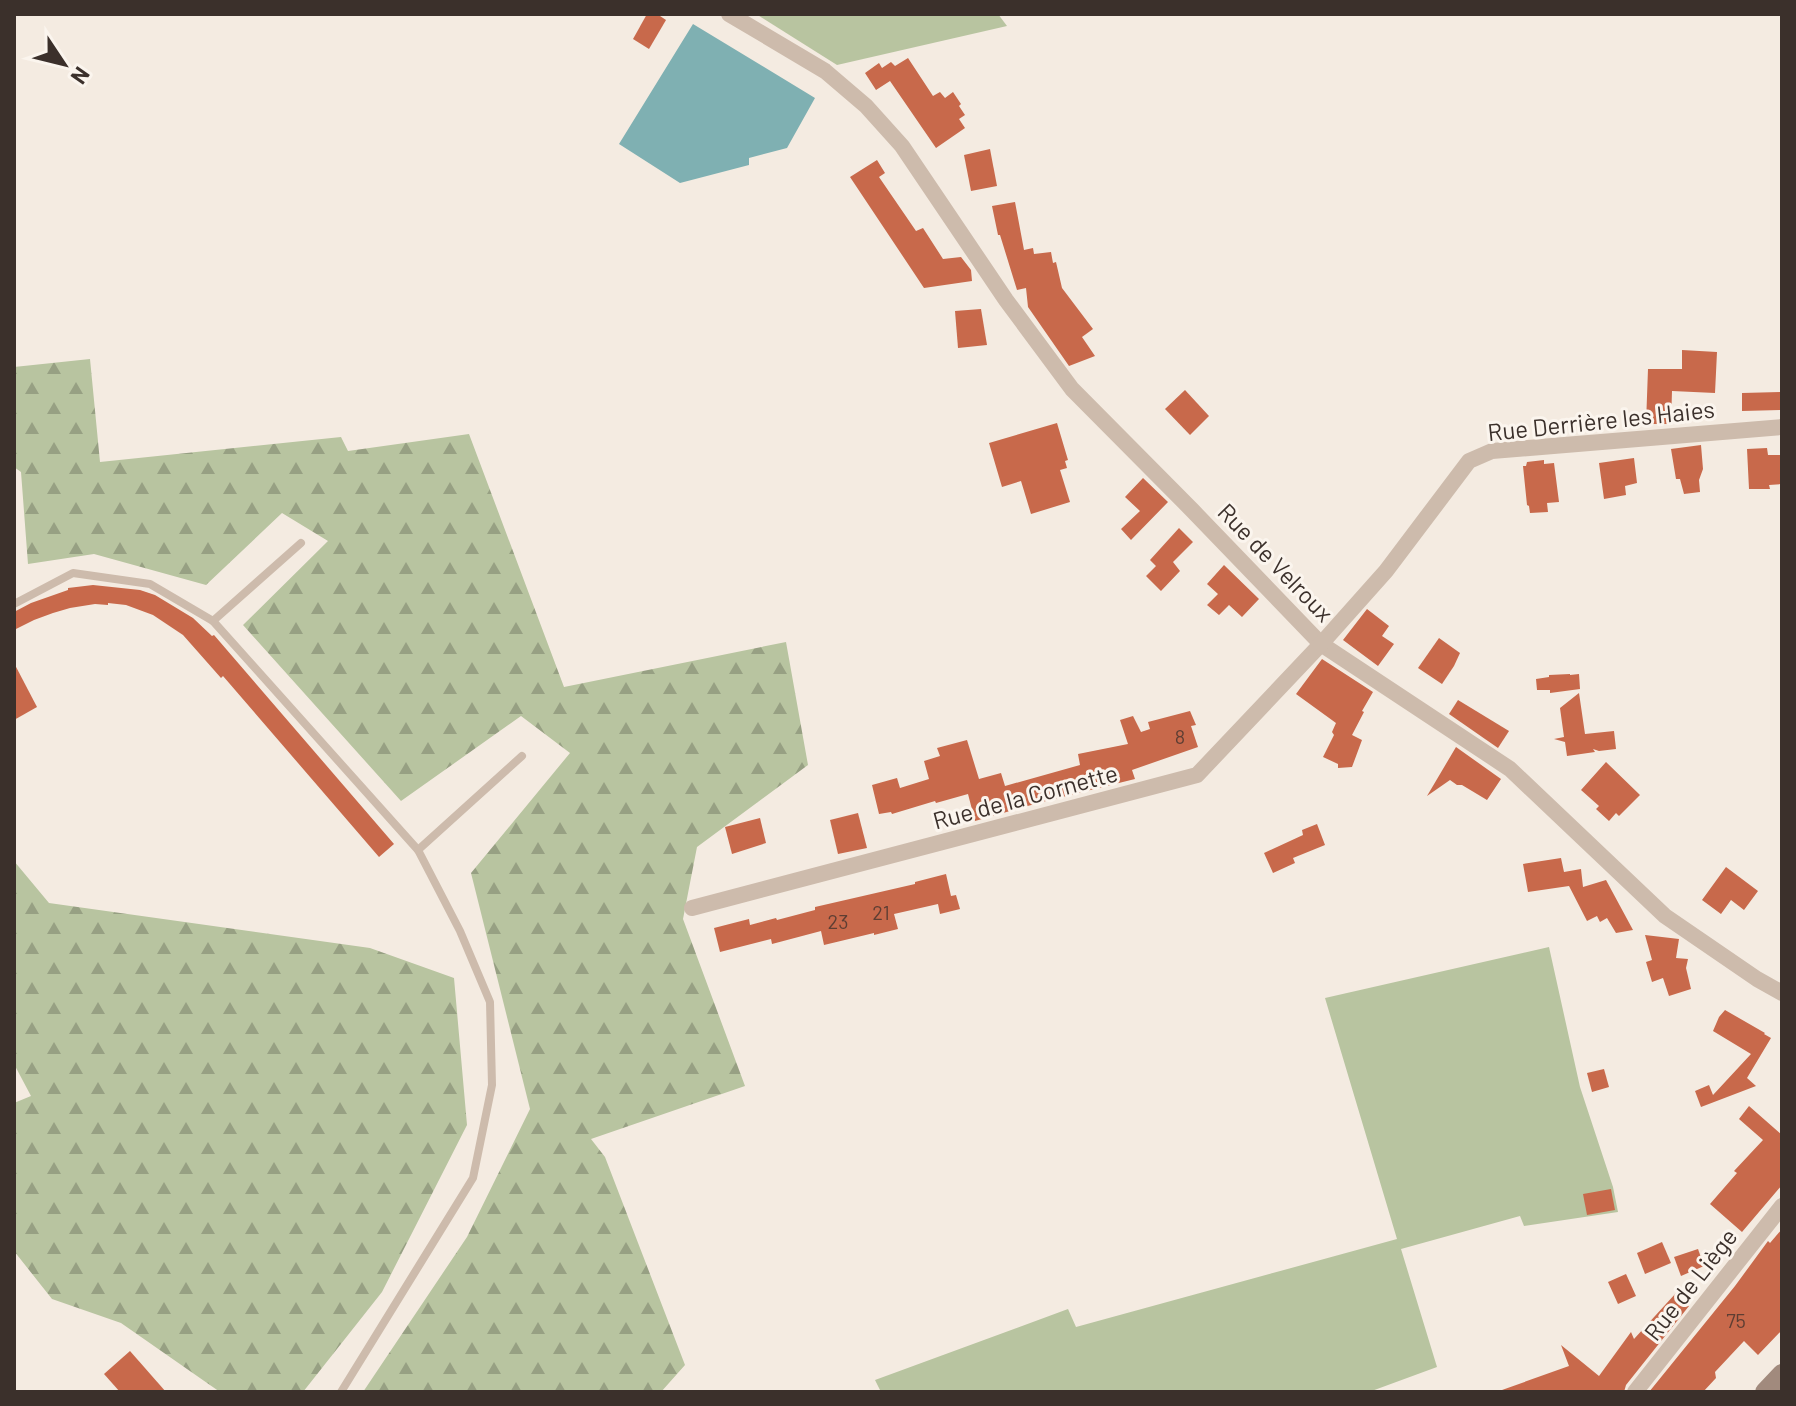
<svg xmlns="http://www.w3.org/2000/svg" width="1796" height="1406" viewBox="0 0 1796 1406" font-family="Barlow,sans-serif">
<defs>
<pattern id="forest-firs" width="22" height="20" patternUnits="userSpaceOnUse" patternTransform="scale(2)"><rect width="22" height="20" fill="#b8c4a0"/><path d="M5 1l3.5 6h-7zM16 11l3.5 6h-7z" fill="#97a083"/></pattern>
</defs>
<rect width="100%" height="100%" fill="#f4ebe1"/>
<g fill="#b8c4a0">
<path d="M756,14h242l9,12 -170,39z"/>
<path d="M1549,947l31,140 33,100 5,25 -94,14 -4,-10 -119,33 36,118 -68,25h-488l-6,-12 193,-71 8,18 321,-88 -72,-241z"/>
</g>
<g fill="url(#forest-firs)">
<path d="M90,359l10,103 241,-25 7,14 121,-17 95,253 222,-45 22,123 -111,82 -14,72 62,167 -154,53 14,18 80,208 -24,27h-298l104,-155 63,-128 -59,-236 99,-120 -49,-37 -120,85 -158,-176 85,-84 -46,-28 -76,72 -112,-31 -66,10 -7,-92 -7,-5v-100z"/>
<path d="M14,861l35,42 321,45 84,30 13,147 -85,167 -79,100h-83l-99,-69 -69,-24 -38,-48v-148l17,-7 -17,-32z"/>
</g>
<path fill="#7fb0b2" d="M693,24l122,74 -28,50 -38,10v7l-69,18 -61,-39z"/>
<g fill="#c8694b">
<path d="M647,14h10l9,6 -17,29 -16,-10z"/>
<path d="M908,58l25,38 7,-4 5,6 8,-6 8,12 -2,2 6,9 -6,4 6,9 -29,20 -46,-67 -14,9 -11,-17 14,-10 3,5 9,-6 4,4z"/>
<path d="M990,149l7,37 -26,5 -7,-36z"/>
<path d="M877,160l8,13 -6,4 37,54 7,-3 20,31 18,-2 10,13 1,11 -48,7 -74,-111z"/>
<path d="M1015,202l9,48 9,-2 1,6 17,-2 2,11 3,-1 6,26 31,41 -11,8 13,19 -26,10 -41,-59 -2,-19 -9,2 -17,-55h-2l-6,-29z"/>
<path d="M981,309l6,36 -29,3 -3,-37z"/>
<path d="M1682,350l35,2 -2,41 -43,-2 -1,33h-25l2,-55h34z"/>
<path d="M1185,390l24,26 -19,19 -25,-26z"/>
<path d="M1782,392v18l-40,1v-18z"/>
<path d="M1057,423l11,37 -3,1 2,7 -7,2 10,32 -39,12 -10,-33 -19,6 -13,-44z"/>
<path d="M1701,445l2,24 -4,11 1,12 -16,2 -4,-15h-4l-5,-30z"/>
<path d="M1767,448l1,7h14v29l-13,1 1,4h-21l-2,-40z"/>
<path d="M1634,458l3,25 -12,3 1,9 -22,4 -5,-36z"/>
<path d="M1544,460v4l10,-1 5,39 -12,1 1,9 -18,1 -1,-7 -2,-1 -4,-39h3l1,-4z"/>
<path d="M1143,478l25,24 -37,38 -10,-11 19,-18 -15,-14z"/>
<path d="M1179,528l14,14 -20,20 7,9 -19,20 -15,-15 10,-10 -6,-6z"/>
<path d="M1224,565l35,34 -17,18 -13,-12 -10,10 -12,-10 11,-11 -11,-10z"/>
<path d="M93,585l47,5 15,5 38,23 19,18 2,-1 180,209 -15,13 -156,-181 -2,2 -38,-43 -30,-20 -27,-10 -18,-2v2l-13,-1 -25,4 -17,5 -19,7 -20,10v-18l17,-9 37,-13v-2z"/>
<path d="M1367,609l22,17 -7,10 12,8 -16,22 -35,-26z"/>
<path d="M1439,638l21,15 -6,13 -12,18 -24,-16z"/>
<path d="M1322,659l51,33 -11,19 2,1 -12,23 10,5 -10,27 -14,1v-4l-15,-7 11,-22 -2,-3 4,-9 -40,-29z"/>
<path d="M14,663l23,44 -23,13z"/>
<path d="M1570,674v1l9,-1 1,15 -30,4v-3h-13l-1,-11 13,-2v-2z"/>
<path d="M1579,693l6,41 29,-3 2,18 -17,2 -6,-2 2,3 -28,4 -2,-14 -11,-3 10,-2 -4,-29z"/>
<path d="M1458,700l51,31 -11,17 -49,-34z"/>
<path d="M1190,711l6,14 -5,1 7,21 -66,23 3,9 -93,23 -67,19 -7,-27 -32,9 -1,-2 -43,13 -1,-2 -12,2 -7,-29 25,-7 3,10 29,-9 -5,-18 16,-5 -3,-8 30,-8 12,39 22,-6 4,13 75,-21 -2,-11 50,-10 -8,-24 13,-4 8,16 9,-3 -2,-7z"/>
<path d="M1456,747l45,32 -14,21 -25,-15h-5l-7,-5 -23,16z"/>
<path d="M1606,762l34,33 -21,21 -3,-3 -7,8 -13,-12 3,-3 -18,-16z"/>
<path d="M858,813l9,35 -29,6 -8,-34z"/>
<path d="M760,818l6,25 -34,11 -7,-27z"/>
<path d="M1317,824l8,21 -32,13 2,5 -22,10 -9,-20 39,-18 -1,-5z"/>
<path d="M1561,858l3,14 17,-3 2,18 23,-7 27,50 -17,3 -9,-15 -7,4 -3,-6 -10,5 -18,-35 -41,6 -5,-28z"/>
<path d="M1726,867l32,24 -14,19 -13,-10 -10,14 -19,-14z"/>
<path d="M946,874l5,22 5,-1 4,14 -20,5 -2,-10 -44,10 4,15 -24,6v-2l-50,12 -3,-14 -49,13 -1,-5 -51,13 -6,-24 35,-9 1,6 26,-7 1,2 38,-10v-3l100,-23v-2z"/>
<path d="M1645,935l34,4 -3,19 12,1 -2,9 5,21 -22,7 -6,-18 -11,4 -6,-20 6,-2z"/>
<path d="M1725,1010l40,23 -1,1 7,4 -24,40 9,8 -55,21 -6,-16 14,-6 4,10 38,-41 -38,-23 6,-14z"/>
<path d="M1604,1069l5,18 -17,5 -5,-19z"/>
<path d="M1749,1106l33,29v50l-40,47 -32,-28 27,-31 -3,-2 29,-31 -24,-21z"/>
<path d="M1611,1189l4,21 -28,5 -4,-21z"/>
<path d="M1782,1229v101l-24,25 -14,-14 -29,31 1,6 -13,14h-54l86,-106 33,-45 2,2z"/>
<path d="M1662,1242l9,21 -26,11 -8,-21z"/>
<path d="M1698,1249l6,17 -23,10 -7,-19z"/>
<path d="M1626,1274l10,22 -18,8 -10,-22z"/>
<path d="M1676,1293l13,13 -63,79 -2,7h-121l-1,-2 67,-24 -8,-21 38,31 32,-44 3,7z"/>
<path d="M130,1351l36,41h-46l-16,-18z"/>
</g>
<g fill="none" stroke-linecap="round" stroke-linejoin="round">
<g stroke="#cdbbac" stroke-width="8">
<path d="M14,604l59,-31 77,11 63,37 205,229 42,81 30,71 2,83 -19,93 -132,214"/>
<path d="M213,621l88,-78"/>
<path d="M418,850l104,-94"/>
</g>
<g stroke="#cdbbac" stroke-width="16">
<path d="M729,14l96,57 41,35 36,40 104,154 66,89 121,122 128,133 189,125 155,147 92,63 25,14"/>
<path d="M692,908l505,-133 124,-131 65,-73 83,-110 23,-10 290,-24"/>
<path d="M1635,1392l147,-186"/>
</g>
<path stroke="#a18a7d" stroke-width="20" d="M1765,1392l17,-18"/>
</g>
<g text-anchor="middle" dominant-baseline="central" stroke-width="6" stroke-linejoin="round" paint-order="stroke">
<g font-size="20" fill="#5e3e33">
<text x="1180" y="736">8</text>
<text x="881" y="912">21</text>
<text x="838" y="921">23</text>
<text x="1736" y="1320">75</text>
</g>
<g font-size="24" fill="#3b302b" stroke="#fbf5ee">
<text transform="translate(1601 420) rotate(-6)">Rue Derrière les Haies</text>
<text transform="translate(1276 562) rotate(46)">Rue de Velroux</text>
<text transform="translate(1025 796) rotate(-15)">Rue de la Cornette</text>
<text transform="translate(1690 1284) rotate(-52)">Rue de Liège</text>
</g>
</g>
<rect width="1796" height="1406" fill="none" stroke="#3b302b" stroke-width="32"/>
<g transform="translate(64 64) rotate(125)" stroke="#fbf5ee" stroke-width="6" paint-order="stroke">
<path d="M0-6L14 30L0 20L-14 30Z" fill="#3b302b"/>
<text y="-12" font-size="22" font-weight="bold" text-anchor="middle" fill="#3b302b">N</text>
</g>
</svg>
